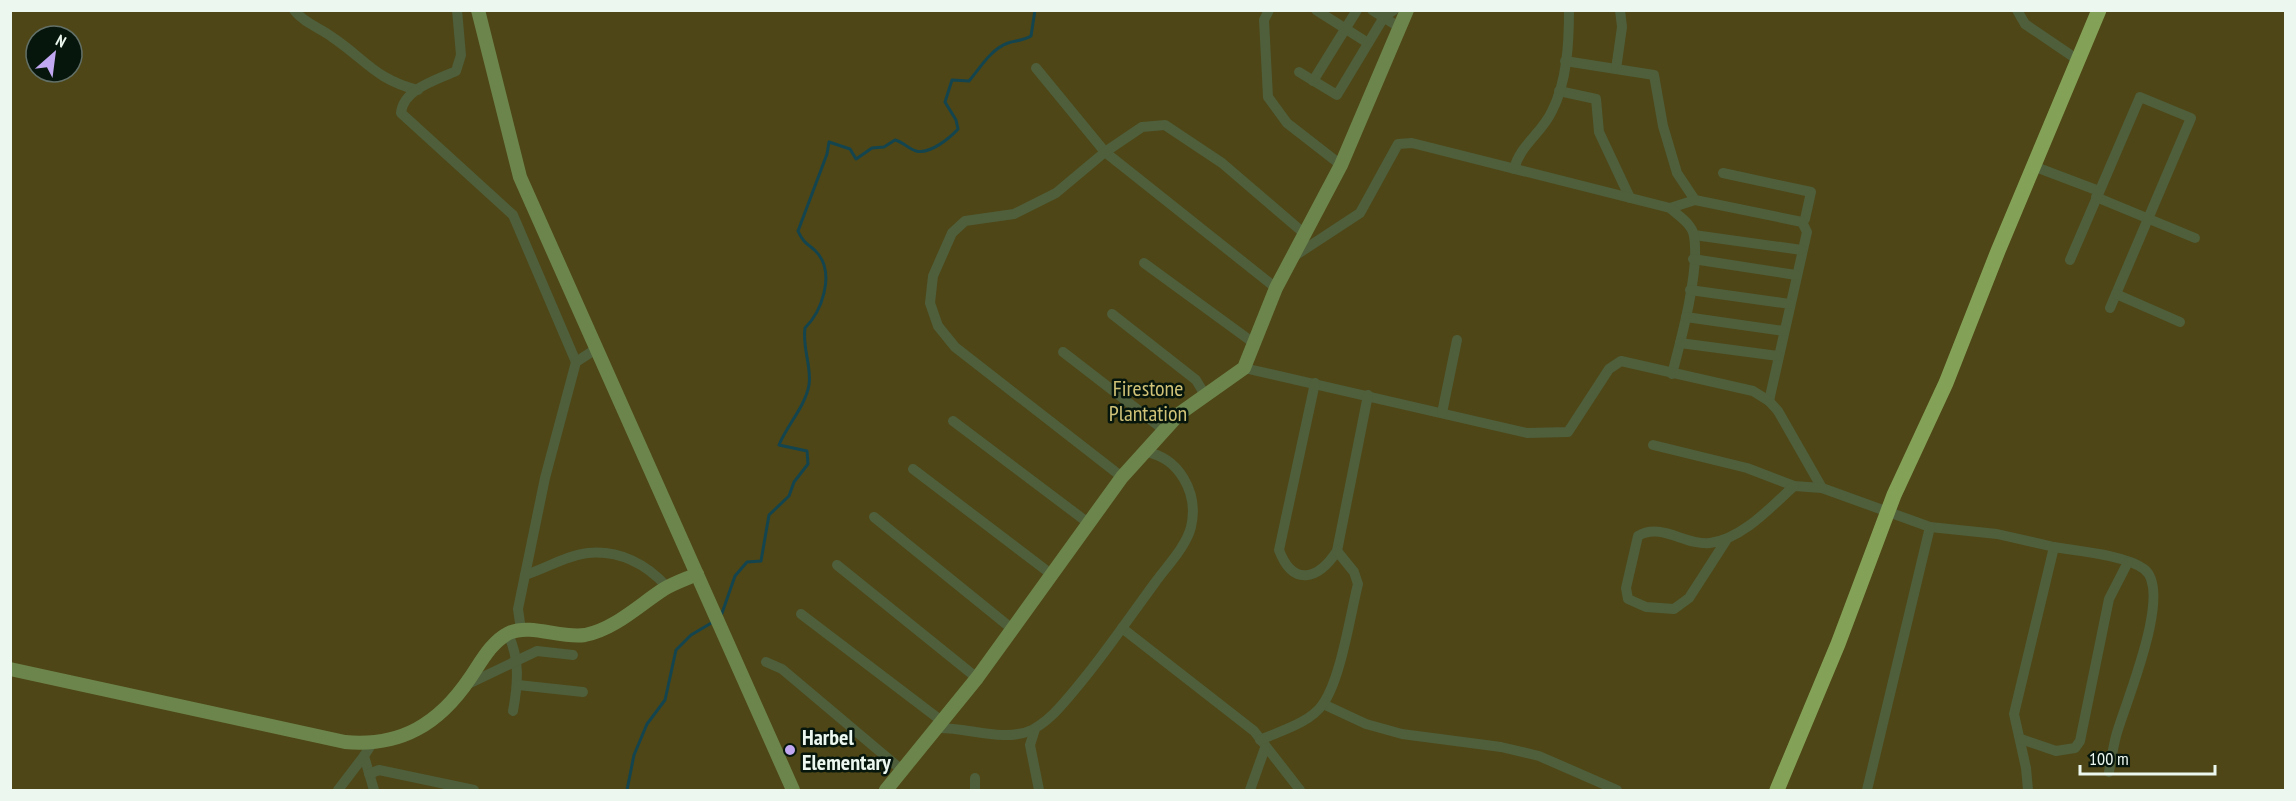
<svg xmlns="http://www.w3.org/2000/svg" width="2296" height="801" viewBox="0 0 2296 801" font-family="'PT Sans Narrow',sans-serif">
<rect width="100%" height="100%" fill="#0f2016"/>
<path fill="#4e4616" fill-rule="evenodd" d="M11,11h2274v779h-2274zM36,36h36v36h-36z"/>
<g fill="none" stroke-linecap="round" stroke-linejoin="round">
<g stroke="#14454f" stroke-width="3">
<path d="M721,616l14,-40 12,-14 14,-1 8,-46 20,-19 5,-14 14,-18 -1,-13 -28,-6c8,-20 26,-38 30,-60 3,-18 -7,-37 -4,-57 17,-17 29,-52 14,-73 -8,-11 -14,-8 -21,-24l29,-77 2,-12 21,7 6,10 16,-11 12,-1 11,-7c8,2 14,9 21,11 13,4 34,-13 42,-22l-2,-9 -11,-18 7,-22 17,1c11,-13 22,-32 39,-38 8,-3 15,-2 23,-7l4,-26"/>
<path d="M627,790l7,-35 13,-31 18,-24 11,-50 15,-15 22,-13"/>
</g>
<g stroke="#4f5e3b" stroke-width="10">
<path d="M294,10c10,13 26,18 38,27 33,22 44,43 86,53"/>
<path d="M457,10l4,45 -5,16c-19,9 -53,18 -55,42l112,102 63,147"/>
<path d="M1269,10l-5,10 4,77 19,26 54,42"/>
<path d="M1316,10l52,33"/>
<path d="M1372,10l27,17"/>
<path d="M2017,10l8,14 53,36"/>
<path d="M1565,61l89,14 9,51 14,47 18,27"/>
<path d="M1036,68l69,84 171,136"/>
<path d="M1616,69l6,-42 -2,-17"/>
<path d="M1299,72l38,23 47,-78 10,-7"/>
<path d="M1313,81l44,-71"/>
<path d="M1559,91l37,8 3,33 31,66"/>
<path d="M2033,166l66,25"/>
<path d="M1514,169c6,-24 28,-36 38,-58 15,-29 17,-68 17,-101"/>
<path d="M1723,173l88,19 -6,27 -3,3"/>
<path d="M2096,197l99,41"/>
<path d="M1670,208l25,-8 107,22 5,10 -38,169"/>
<path d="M1694,235l108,15"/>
<path d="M1293,257l67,-44 38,-69 14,-1 258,65c9,8 22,16 24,28 6,34 -13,104 -22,138"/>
<path d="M1693,259l103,16"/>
<path d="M2070,260l70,-163 51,21 -81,190"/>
<path d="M1144,263l111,81"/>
<path d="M1690,290l100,14"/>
<path d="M2116,294l64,28"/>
<path d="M1112,314l84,66 9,15"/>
<path d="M1686,317l98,14"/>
<path d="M1680,343l98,13"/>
<path d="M1063,352l101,78"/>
<path d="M1244,368l283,65 41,-1 41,-63 12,-8 132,30 16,10 9,10 44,77 108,39 67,7 57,13 -40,167 12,54 2,22"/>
<path d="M1315,383l-36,167c14,37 39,30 58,1l31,-156"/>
<path d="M1442,413l15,-73"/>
<path d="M953,421l134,101"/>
<path d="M1653,445l94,23 47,18 28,2"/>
<path d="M913,469l138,105"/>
<path d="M1122,477l-167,-130 -17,-21 -8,-23 3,-27 19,-43 13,-12 49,-7 42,-21 49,-41 37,-25 23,-2 57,38 84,72"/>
<path d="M874,517l137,111"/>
<path d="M1727,539l-38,59 -15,11 -28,-2 -18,-8 -2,-11 12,-52c23,-14 48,10 72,7 32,-4 61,-36 84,-57"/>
<path d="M2054,547c23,4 71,8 90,22 30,22 -20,137 -28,167 -3,12 -5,24 -7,36"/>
<path d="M837,565l140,113"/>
<path d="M525,575c20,-6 42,-20 63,-22 31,-3 59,11 79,34"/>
<path d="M801,614l142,108"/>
<path d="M1122,628l132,103 46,59"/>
<path d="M521,630l-3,-21 27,-131 31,-116 20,-13"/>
<path d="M508,634c12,25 10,50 5,77"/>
<path d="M766,662l16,7 121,102"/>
<path d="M466,685l71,-34 36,4"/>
<path d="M518,685l65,7"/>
<path d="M1323,704l43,20 36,10 99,13 38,9 78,34"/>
<path d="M937,728c31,-1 66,15 95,2 9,-5 21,-15 28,-23 34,-38 64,-82 94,-123 12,-17 32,-37 37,-57 8,-34 -12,-70 -46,-75"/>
<path d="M1035,729l-5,16 9,45"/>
<path d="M2021,739l35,12 19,-3 5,-7 29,-142 19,-37"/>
<path d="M1260,740c20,-9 50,-17 63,-36 18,-26 27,-88 35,-120l-4,-12 -17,-21"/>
<path d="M371,745l-7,11 10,34"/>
<path d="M369,774l10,-4 95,20"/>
<path d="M338,790l26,-34"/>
<path d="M975,790v-12"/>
<path d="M1250,790l15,-42"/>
<path d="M1867,790l63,-263"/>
</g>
<g stroke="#6c854c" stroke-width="14">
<path d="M478,10l42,167 273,613"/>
<path d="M10,669l335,73c56,5 94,-18 125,-64 11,-16 21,-36 39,-45 22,-10 52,6 76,2 30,-6 54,-30 79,-46 10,-6 22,-10 33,-15"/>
<path d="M886,790l91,-112 145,-201 57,-63 65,-46 32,-80 65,-123 66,-155"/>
</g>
<path stroke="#83a258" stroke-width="15" d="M1777,790l61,-146 56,-149 52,-112 52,-132 101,-241"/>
</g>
<circle fill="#c2a8f2" stroke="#06160d" stroke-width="2" cx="790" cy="750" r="6"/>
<g text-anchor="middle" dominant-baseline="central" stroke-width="5" stroke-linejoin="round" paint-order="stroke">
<g font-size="22" fill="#d0c277" stroke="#06160d">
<text x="1148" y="388">Firestone<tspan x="1148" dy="25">Plantation</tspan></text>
</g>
<g font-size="22" font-weight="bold" fill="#ecf7f0" stroke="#06160d" text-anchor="start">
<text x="802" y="737">Harbel<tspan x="802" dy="25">Elementary</tspan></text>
</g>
</g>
<rect width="2296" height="801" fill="none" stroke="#ecf7f0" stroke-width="24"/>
<g transform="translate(54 54) rotate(28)"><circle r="28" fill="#06160d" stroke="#627068" stroke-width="1.5"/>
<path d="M0-4.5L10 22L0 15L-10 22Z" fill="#c2a8f2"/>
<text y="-9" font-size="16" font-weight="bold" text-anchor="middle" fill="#ecf7f0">N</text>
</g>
<path d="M2080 765v9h135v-9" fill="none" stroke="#ecf7f0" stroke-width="3"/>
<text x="2089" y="765" font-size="18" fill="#ecf7f0" stroke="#06160d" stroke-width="4.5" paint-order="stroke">100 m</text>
</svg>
